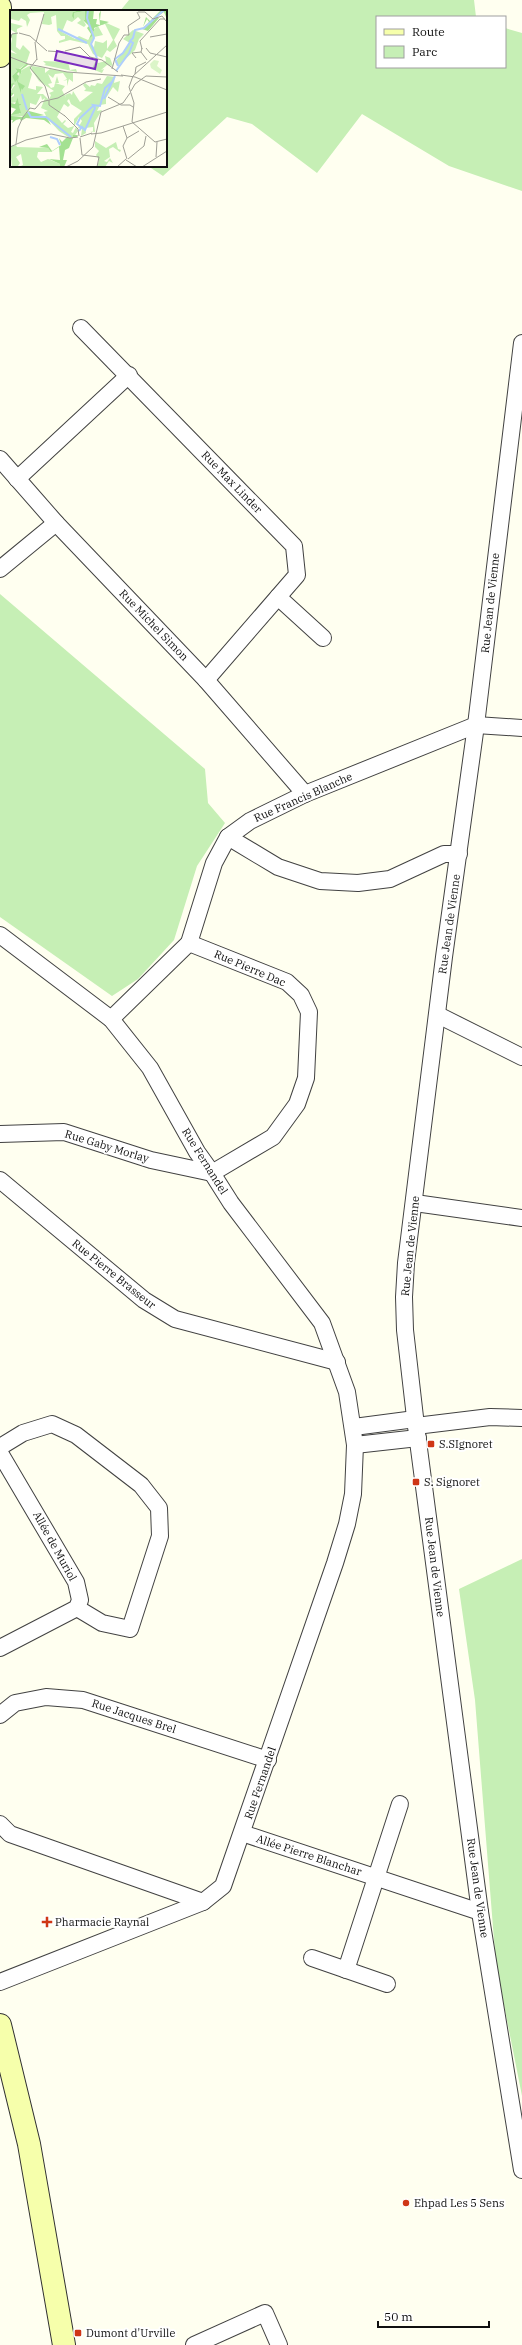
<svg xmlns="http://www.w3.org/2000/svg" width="522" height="2345" viewBox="0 0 522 2345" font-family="'IBM Plex Serif',serif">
<rect width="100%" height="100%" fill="#fffff0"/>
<g fill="#c6efb5">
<path d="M129,0h345l2,17h-99v50h128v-39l17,5v158l-73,-25 -87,-52 -45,59 -65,-49 -25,-7 -64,59 -15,-10h18v-155h-46z"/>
<path d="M0,594l205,175 3,34 17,20 -28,43 -23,74 -36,39 -26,17 -112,-79z"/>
<path d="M522,1559v537l-26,-131 -21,-265 -16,-111z"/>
</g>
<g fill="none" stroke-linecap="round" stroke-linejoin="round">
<g stroke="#424242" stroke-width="18">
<g id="street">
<path d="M81,328l213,218 3,29 -91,105"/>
<path d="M522,343l-46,382 -32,232 -38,306 -2,34 1,33 11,96 64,486 42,258"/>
<path d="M0,459l56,64 150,157 99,114"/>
<path d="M17,479l112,-104"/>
<path d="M0,569l56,-46"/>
<path d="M278,597l45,41"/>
<path d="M228,837l50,30 42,14 38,2 32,-4 54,-25h15"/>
<path d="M0,935l111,84 39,49 47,84 15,21 19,30 91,120 25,69 8,53 -2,49 -6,30 -12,39 -112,323 -20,16 -203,80"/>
<path d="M438,1015l84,42"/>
<path d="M111,1019l78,-76 25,-80 14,-26 22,-16 55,-27 171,-69 46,3"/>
<path d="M0,1134l64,-2 87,28 61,13 61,-36 24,-33 9,-26 3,-66 -8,-17 -14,-13 -98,-39"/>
<path d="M0,1180l144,120 31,19 162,43"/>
<path d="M415,1203l107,15"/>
<path d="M416,1426l74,-9 32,1"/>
<path d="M354,1427l61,-8"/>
<path d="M355,1445l63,-7"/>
<path d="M0,1447l23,-14 29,-9 24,11 65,50 18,23 1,28 -30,93 -28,-6 -25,-15"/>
<path d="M0,1453l76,129 4,18 -3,8 -77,40"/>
<path d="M0,1715l15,-12 31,-6 37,3 185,60"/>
<path d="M0,1824l10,10 193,68"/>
<path d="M242,1833l238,79"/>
<path d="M312,1958l75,26"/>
<path d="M346,1970l54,-166"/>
<path d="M194,2345l71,-32 14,32"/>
</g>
</g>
<g stroke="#313131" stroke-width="24">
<g id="secondary">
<path d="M0,7v49"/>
<path d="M0,2025l29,119 35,201"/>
</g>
</g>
<use href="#street" stroke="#fff" stroke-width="16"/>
<use href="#secondary" stroke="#f6ffab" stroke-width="22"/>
</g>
<g fill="#cf3616" stroke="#fff" stroke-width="1.5">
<rect x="427" y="1440" width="8" height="8" rx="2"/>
<rect x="412" y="1478" width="8" height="8" rx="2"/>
<path d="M45 1916h4v4h4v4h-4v4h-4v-4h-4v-4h4z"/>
<circle cx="406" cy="2203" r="4"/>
<rect x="74" y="2329" width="8" height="8" rx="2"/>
</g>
<g text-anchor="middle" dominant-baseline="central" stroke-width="4" stroke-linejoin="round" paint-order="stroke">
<g font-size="11" fill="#0f0f0f" stroke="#fff">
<text transform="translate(232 482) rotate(46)">Rue Max Linder</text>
<text transform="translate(490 603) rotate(-84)">Rue Jean de Vienne</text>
<text transform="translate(154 625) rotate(46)">Rue Michel Simon</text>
<text transform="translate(303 797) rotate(-24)">Rue Francis Blanche</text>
<text transform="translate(449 924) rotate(-82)">Rue Jean de Vienne</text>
<text transform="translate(250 968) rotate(23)">Rue Pierre Dac</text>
<text transform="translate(107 1146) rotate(17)">Rue Gaby Morlay</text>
<text transform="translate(205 1161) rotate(58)">Rue Fernandel</text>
<text transform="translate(410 1246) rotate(-84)">Rue Jean de Vienne</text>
<text transform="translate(114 1274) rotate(39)">Rue Pierre Brasseur</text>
<text transform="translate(55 1546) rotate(61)">Allée de Muriol</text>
<text transform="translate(435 1567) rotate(83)">Rue Jean de Vienne</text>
<text transform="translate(134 1716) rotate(18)">Rue Jacques Brel</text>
<text transform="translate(260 1783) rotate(-71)">Rue Fernandel</text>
<text transform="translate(309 1855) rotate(18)">Allée Pierre Blanchar</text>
<text transform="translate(478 1888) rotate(82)">Rue Jean de Vienne</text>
</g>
<g font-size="11" fill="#0f0f0f" stroke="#fff" text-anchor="start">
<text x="439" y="1444">S.SIgnoret</text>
<text x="424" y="1482">S. Signoret</text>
<text x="55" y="1922">Pharmacie Raynal</text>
<text x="414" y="2203">Ehpad Les 5 Sens</text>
<text x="86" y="2333">Dumont d'Urville</text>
</g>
</g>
<g transform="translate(10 10)">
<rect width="157" height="157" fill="#fffff0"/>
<path d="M0,0h70l-7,2 1,6v-5l11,-2v9h-2l3,5 -2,2 -7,-4 4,-3 -3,-3 -6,5 -5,-2 -5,12 13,7 4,-3 9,4 5,-6 -3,-7 4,5v-3l4,-3 5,9 -9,2 -4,7 4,3 1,-6 8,2 4,-3v9l6,-9 -8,-16 -3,1v-4l18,8 -6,11 3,6 -7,6 -3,-2 -5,8 -9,-4 -5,-10 -18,-4 -11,3v-2l6,-2v-3h-4l-4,-5 -1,-16 -5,2 1,7 -3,1 -7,-1 2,-12 -14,1 -3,2 3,5 -3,7 -1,-6 -5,-3 -2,3 -8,-2v4l12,3 -6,3 -1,18 4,3 3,-5 7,7 -4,12 -7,5 -4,-1 2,3 -5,5 3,5 3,-2v3l1,-11 3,2 -2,-2 11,-6 -1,5 2,4 -4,14 8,2v-4l7,1 -6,7h6l6,6 2,-5 -2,-2 5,-2 -15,-10 -8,-12 1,-3 13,2v5l5,-4 23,4v9l-4,-3 -2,7v-6l-4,1 4,-2 -4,-6 -8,1 -2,4 -5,-4 4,9 -4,1 3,4 3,-1 3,-11 2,7h-4l10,3 -3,4 4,8 -1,-3 5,-2 2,2 1,-4 7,11 13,-10 -9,-1 2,-2 -3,-4 2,-2 5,4 1,-2 4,1 2,-3 5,1 5,-8 8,1 -1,6 6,-2 -2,11 -5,-5 -7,11v6l-6,1 -3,6 5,-1 -8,13 1,9 -5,-1h3v-4l-8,1 1,5 -5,3 1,-7 -4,-1 4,-7 -3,-4 -8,15 2,1 3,-6 2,4 -5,7 -5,-1 -9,-6 -13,-14 -17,-1 -2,-2 19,2 -2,-4 4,-1 -7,-3 4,-10 -3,2 -1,-5 -5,10 -6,-2v5l-7,8 -12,1 -1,-2 8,-3 2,2 -1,-8 3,-2h-3l-1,-7 -1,5 -6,1 -1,-5 4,-2v-3l-4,-1 5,-7 -5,-1v-32l7,2 -7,-5 2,-10 -2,-4 6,-2 -6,-4zM59,89l2,5 11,7 -8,8v7l-6,2 -5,-4 3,-3 -1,-1 -3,3 -5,-6 7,-13 4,3 2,-2 -3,-4zM123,20l11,4 -5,5 -4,11 -17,16 -3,-4 15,-19 -7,-4zM95,46l5,2 3,8 -6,-1 -6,5 3,-1 -2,4 -10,-4 4,-9 2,3 8,-2zM33,51l25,1 2,8 6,-1 1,3 -33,-7 2,-1zM85,131l11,7 10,-6 2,7 3,1 -1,2 -7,-5 -4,2 1,8 -6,4 3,1 3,-4 3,5 -4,-2 -4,6h-8l2,-7 -3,-5 3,-4 -4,-4zM6,135l1,2 31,1 3,4h-13l-1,5 4,5 7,-3 12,5v3h-41l4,-2 -2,-11 -5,3 4,6 -2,3 -6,1 -2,-20z" fill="#c6efb5" fill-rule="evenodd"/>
<path d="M70,0h14l-1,9h4l-1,5 4,1 -1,-11 2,-4 -1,10 9,2 -15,6v4l-4,-4 3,7 -4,4 2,-5 -4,-6 2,-2 -6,-6h2v-9l-11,2v6l-2,-3 1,-4zM151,0h6l-1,7 -2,-5 -8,5 3,1 -11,13 -6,-2 7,-7 -2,-3 -4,8 -4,-1 4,1 3,-10 4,4zM16,54h3l-8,6v4l-2,-2 -2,2 2,2 -1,6 7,4 -3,4 -1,-2v5l-4,-12 1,-2 -3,3 -3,-6 5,-5 -2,-3 5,1zM4,73l-4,9 4,1 -4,5 1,5 4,1 3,-7 1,7h3l-3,2 2,7 -10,2 5,-6 -6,-2v-23zM19,101l15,4 -12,2 12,1 2,-2 5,9 -7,-5 -18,-2 -5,3 -1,-2 -4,1 -4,3 1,-3h-3v-4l12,1zM63,125h5l-1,2 -4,1 -4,10 -4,2 -2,10h4l-3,7h-4v-3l-11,-5 11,1 -1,-13 -8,5 -3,-4 -9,-1 8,-3 5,7 9,-6 -2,-7 3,4 4,-4h7z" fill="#a4e192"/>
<path d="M144,50l5,1 -2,5 5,4 -2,4 -9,-6 -1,-4z" fill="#dbf5c8"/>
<path fill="none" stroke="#aecefd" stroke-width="2" d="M78,0l-1,8 7,20 -3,6 6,14M48,19l29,14M108,56l-3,-7 8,-6 7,-11M106,61l13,-18 4,-10 -3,-2 3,-3 2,-8 9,-2 20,-18M12,84l5,16M94,89l11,-23M18,102l3,5h15M36,107l25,20M72,118l-5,-4 3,-6 13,-12M69,121l3,-4 3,3 10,-22 -2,-3 7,1 5,-18 8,-7M40,127l7,2 3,6"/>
<path fill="none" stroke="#9f9f96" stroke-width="1" d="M128,2h7l8,7 9,-3 4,5M9,23l11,3 17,15M140,27l17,-3M0,30l2,-6 6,-1M25,32l2,18M26,32l8,-28M157,35l-34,31 -4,11 5,16 -2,19 23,20 12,-3M132,38l-1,4 6,8M136,38l4,5 17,4M132,39l-2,-8 20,-22h5M38,41l15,1M55,41l15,-4 10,10 12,3 16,12M0,47l18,7 39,8 56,4M126,48l-4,-5 9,-1M102,59l7,-26 5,-8h5l-1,-9 12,-8 -3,-6M125,64l1,-7 10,-5M26,65l9,11 4,13M26,65l-6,-7 7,-9M111,65l14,2 32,13M121,81l4,-7 11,-8 21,1M98,87l13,8h9l3,2M39,90l9,-2 28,-16 15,-3M39,90v5l16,11M54,105l14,14 1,7M113,116l4,12 -4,8 4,13M81,124l10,-1 66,-21M70,127l12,-4M70,128l2,17 17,2 -2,10M117,128l12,-7M6,134l2,-16 5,-11 7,-9 5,1 6,-7 8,-2M0,137l16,-7 25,-6 19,4 8,-1M146,147l1,-15M118,149l16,-13 2,-10M116,150l11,7M56,157l12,-6 15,-14 8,-35 22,-9 7,-10M107,157l9,-8M132,157l25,-16"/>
<path fill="#7b2cbf" fill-opacity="0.15" stroke="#7b2cbf" stroke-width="2" d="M47,41l40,9 -2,9 -40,-9z"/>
<rect width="157" height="157" fill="none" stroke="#0f0f0f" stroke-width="2"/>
</g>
<rect x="376" y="16" width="130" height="52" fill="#ffffff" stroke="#9f9f9f"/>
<rect x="384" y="29" width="20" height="6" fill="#f6ffab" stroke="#9f9f9f"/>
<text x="412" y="36" font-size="12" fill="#0f0f0f">Route</text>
<rect x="384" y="46" width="20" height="12" fill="#c6efb5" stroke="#9f9f9f"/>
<text x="412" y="56" font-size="12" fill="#0f0f0f">Parc</text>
<path d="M378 2321v6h111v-6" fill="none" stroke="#0f0f0f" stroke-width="2"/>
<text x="384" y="2321" font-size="12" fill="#0f0f0f" stroke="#ffffff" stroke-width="3" paint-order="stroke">50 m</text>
</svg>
